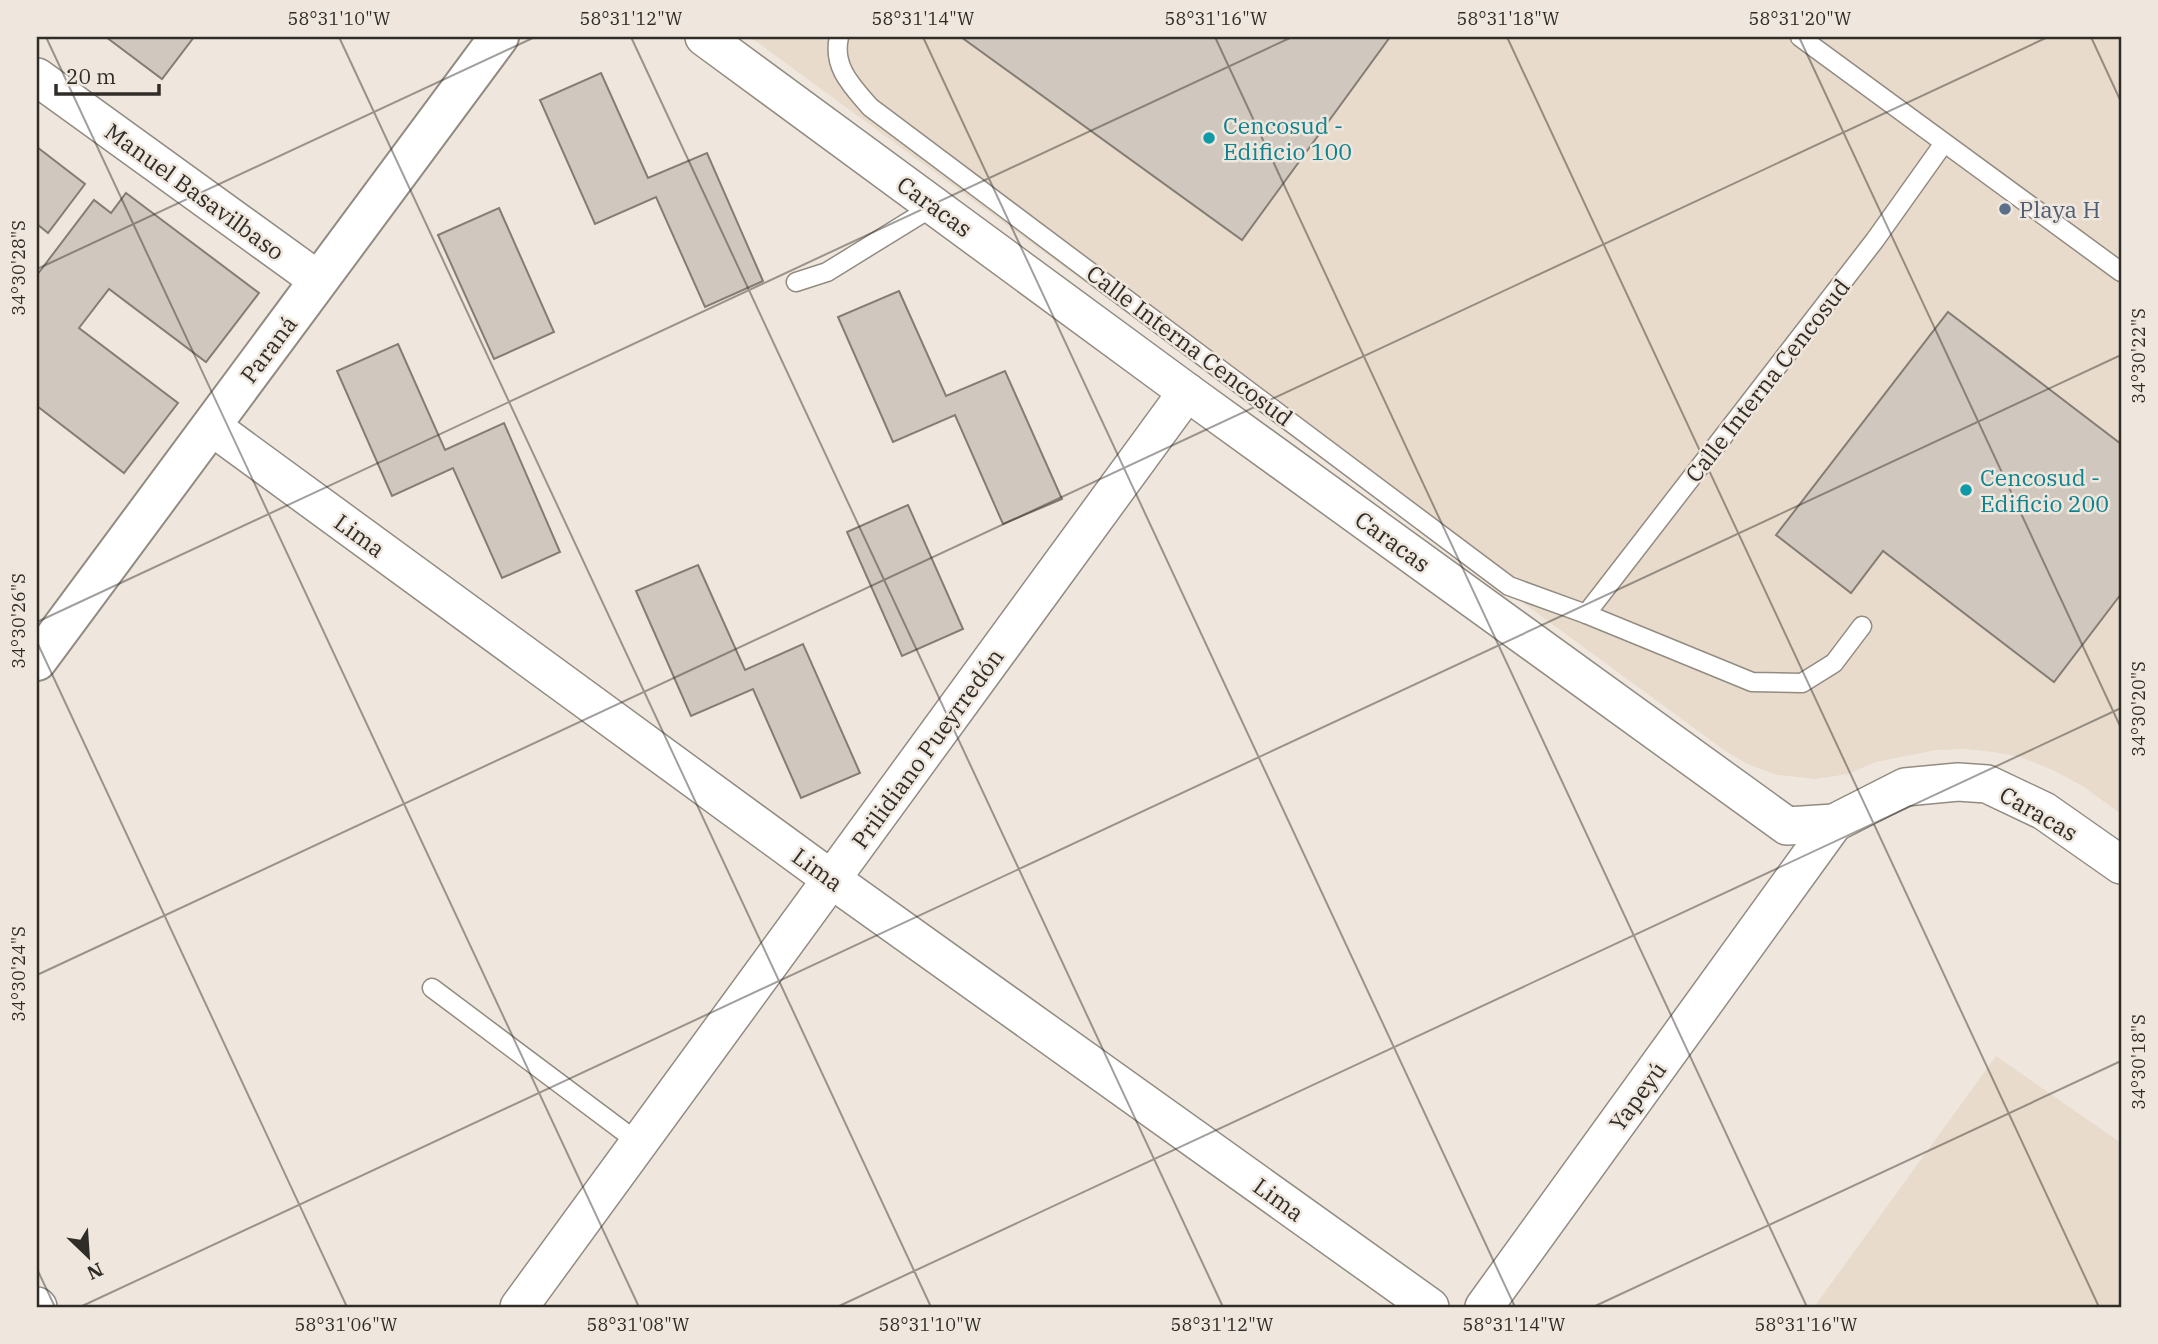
<svg xmlns="http://www.w3.org/2000/svg" width="2158" height="1344" viewBox="0 0 2158 1344" font-family="'IBM Plex Serif',serif">
<rect width="100%" height="100%" fill="#efe7dd"/>
<g fill="#e8dbcb">
<path d="M750,37h1371v777l-37,-27 -31,-17 -33,-13 -27,-5 -27,-3 -30,1 -60,12 -28,12 -32,5 -39,-4 -30,-11 -23,-14z"/>
<path d="M1996,1056l125,87v164h-307z"/>
</g>
<g fill="#d0c8bf" stroke="#857d74" stroke-width="2">
<path d="M106,37h88l-32,42z"/>
<path d="M961,37h429l-148,203z"/>
<path d="M601,73l47,105 59,-25 56,128 -58,26 -49,-110 -61,27 -55,-124z"/>
<path d="M37,147l48,37 -37,49 -11,-9z"/>
<path d="M126,193l133,100 -53,69 -97,-73 -30,39 99,75 -54,70 -87,-67v-131l57,-75 17,13z"/>
<path d="M499,208l55,124 -60,27 -56,-124z"/>
<path d="M899,291l47,105 59,-25 57,128 -59,25 -48,-109 -62,27 -55,-125z"/>
<path d="M1948,312l173,132v150l-67,88 -171,-131 -32,42 -75,-58z"/>
<path d="M398,344l47,106 59,-27 56,129 -58,26 -49,-110 -61,28 -55,-125z"/>
<path d="M908,505l55,124 -61,27 -55,-124z"/>
<path d="M698,565l47,105 58,-26 57,129 -59,25 -48,-109 -62,27 -55,-125z"/>
</g>
<g fill="none" stroke-linecap="round" stroke-linejoin="round">
<g stroke="#928b81" stroke-width="21">
<g id="service">
<path d="M839,37c-7,30 13,49 31,70l639,479 77,28 166,68 50,1 32,-20 28,-37"/>
<path d="M1800,37l321,235"/>
<path d="M796,282l31,-10 107,-66"/>
<path d="M1586,614l289,-374 69,-97"/>
<path d="M432,988l207,155"/>
</g>
</g>
<g stroke="#928b81" stroke-width="40">
<g id="minor">
<path d="M704,37l483,355 600,434 47,-3 71,-36 53,-5 29,2 57,27 77,54"/>
<path d="M37,77l281,203"/>
<path d="M211,426l620,453 599,428"/>
<path d="M37,1306l1,1"/>
<path d="M519,1307l668,-915"/>
<path d="M1484,1307l350,-484"/>
</g>
</g>
<g stroke="#928b81" stroke-width="42">
<path id="tertiary" d="M37,661l462,-624"/>
</g>
<use href="#service" stroke="#fff" stroke-width="18"/>
<use href="#minor" stroke="#fff" stroke-width="37"/>
<use href="#tertiary" stroke="#fff" stroke-width="38"/>
</g>
<path fill="none" stroke="#302d29" stroke-width="2" stroke-opacity="0.45" d="M46,37l593,1270M339,37l592,1270M631,37l592,1270M923,37l592,1270M1215,37l592,1270M1507,37l592,1270M1799,37l322,691M2091,37l30,65M37,269l498,-232M37,622l1255,-585M37,642l310,665M37,975l2011,-938M37,1269l18,38M80,1307l2041,-952M837,1307l1284,-599M1593,1307l528,-246"/>
<g fill="#0f9aa8" stroke="#efe7dd" stroke-width="2.5">
<circle cx="1209" cy="138" r="7"/>
<circle cx="1966" cy="490" r="7"/>
</g>
<circle fill="#5c6f8a" stroke="#efe7dd" stroke-width="2.5" cx="2005" cy="209" r="7"/>
<g text-anchor="middle" dominant-baseline="central" stroke-width="5" stroke-linejoin="round" paint-order="stroke">
<g font-size="23" fill="#0d838f" stroke="#efe7dd" text-anchor="start">
<text x="1223" y="125">Cencosud -<tspan x="1223" dy="26">Edificio 100</tspan></text>
<text x="1980" y="477">Cencosud -<tspan x="1980" dy="26">Edificio 200</tspan></text>
</g>
<g font-size="23" fill="#302d29" stroke="#efe7dd">
<text transform="translate(195 191) rotate(36)">Manuel Basavilbaso</text>
<text transform="translate(935 206) rotate(36)">Caracas</text>
<text transform="translate(1190 345) rotate(37)">Calle Interna Cencosud</text>
<text transform="translate(268 349) rotate(-53)">Paraná</text>
<text transform="translate(1767 380) rotate(-52)">Calle Interna Cencosud</text>
<text transform="translate(360 535) rotate(36)">Lima</text>
<text transform="translate(1393 541) rotate(36)">Caracas</text>
<text transform="translate(927 748) rotate(-54)">Prilidiano Pueyrredón</text>
<text transform="translate(2039 813) rotate(30)">Caracas</text>
<text transform="translate(818 869) rotate(36)">Lima</text>
<text transform="translate(1637 1096) rotate(-54)">Yapeyú</text>
<text transform="translate(1279 1199) rotate(36)">Lima</text>
</g>
<g font-size="23" fill="#4e5e75" stroke="#efe7dd" text-anchor="start">
<text x="2019" y="209">Playa H</text>
</g>
</g>
<rect width="2158" height="1344" fill="none" stroke="#efe7dd" stroke-width="77"/>
<g transform="translate(88 1256) rotate(155)" stroke="#efe7dd" stroke-width="5" paint-order="stroke">
<path d="M0-5L12 26L0 18L-12 26Z" fill="#302d29"/>
<text y="-10" font-size="19" font-weight="bold" text-anchor="middle" fill="#302d29">N</text>
</g>
<path d="M56 84v10h103v-10" fill="none" stroke="#302d29" stroke-width="3.5"/>
<text x="66" y="84" font-size="21" fill="#302d29" stroke="#efe7dd" stroke-width="5" paint-order="stroke">20 m</text>
<rect x="38" y="38" width="2082" height="1268" fill="none" stroke="#302d29" stroke-width="2.5"/>
<g font-size="18" text-anchor="middle" fill="#302d29">
<text x="339" y="25">58°31'10"W</text>
<text x="631" y="25">58°31'12"W</text>
<text x="923" y="25">58°31'14"W</text>
<text x="1216" y="25">58°31'16"W</text>
<text x="1508" y="25">58°31'18"W</text>
<text x="1800" y="25">58°31'20"W</text>
<text transform="translate(19 268) rotate(-90)" y="6">34°30'28"S</text>
<text transform="translate(2139 356) rotate(-90)" y="6">34°30'22"S</text>
<text transform="translate(19 621) rotate(-90)" y="6">34°30'26"S</text>
<text transform="translate(2139 709) rotate(-90)" y="6">34°30'20"S</text>
<text transform="translate(19 974) rotate(-90)" y="6">34°30'24"S</text>
<text transform="translate(2139 1062) rotate(-90)" y="6">34°30'18"S</text>
<text x="346" y="1331">58°31'06"W</text>
<text x="638" y="1331">58°31'08"W</text>
<text x="930" y="1331">58°31'10"W</text>
<text x="1222" y="1331">58°31'12"W</text>
<text x="1514" y="1331">58°31'14"W</text>
<text x="1806" y="1331">58°31'16"W</text>
</g>
</svg>
